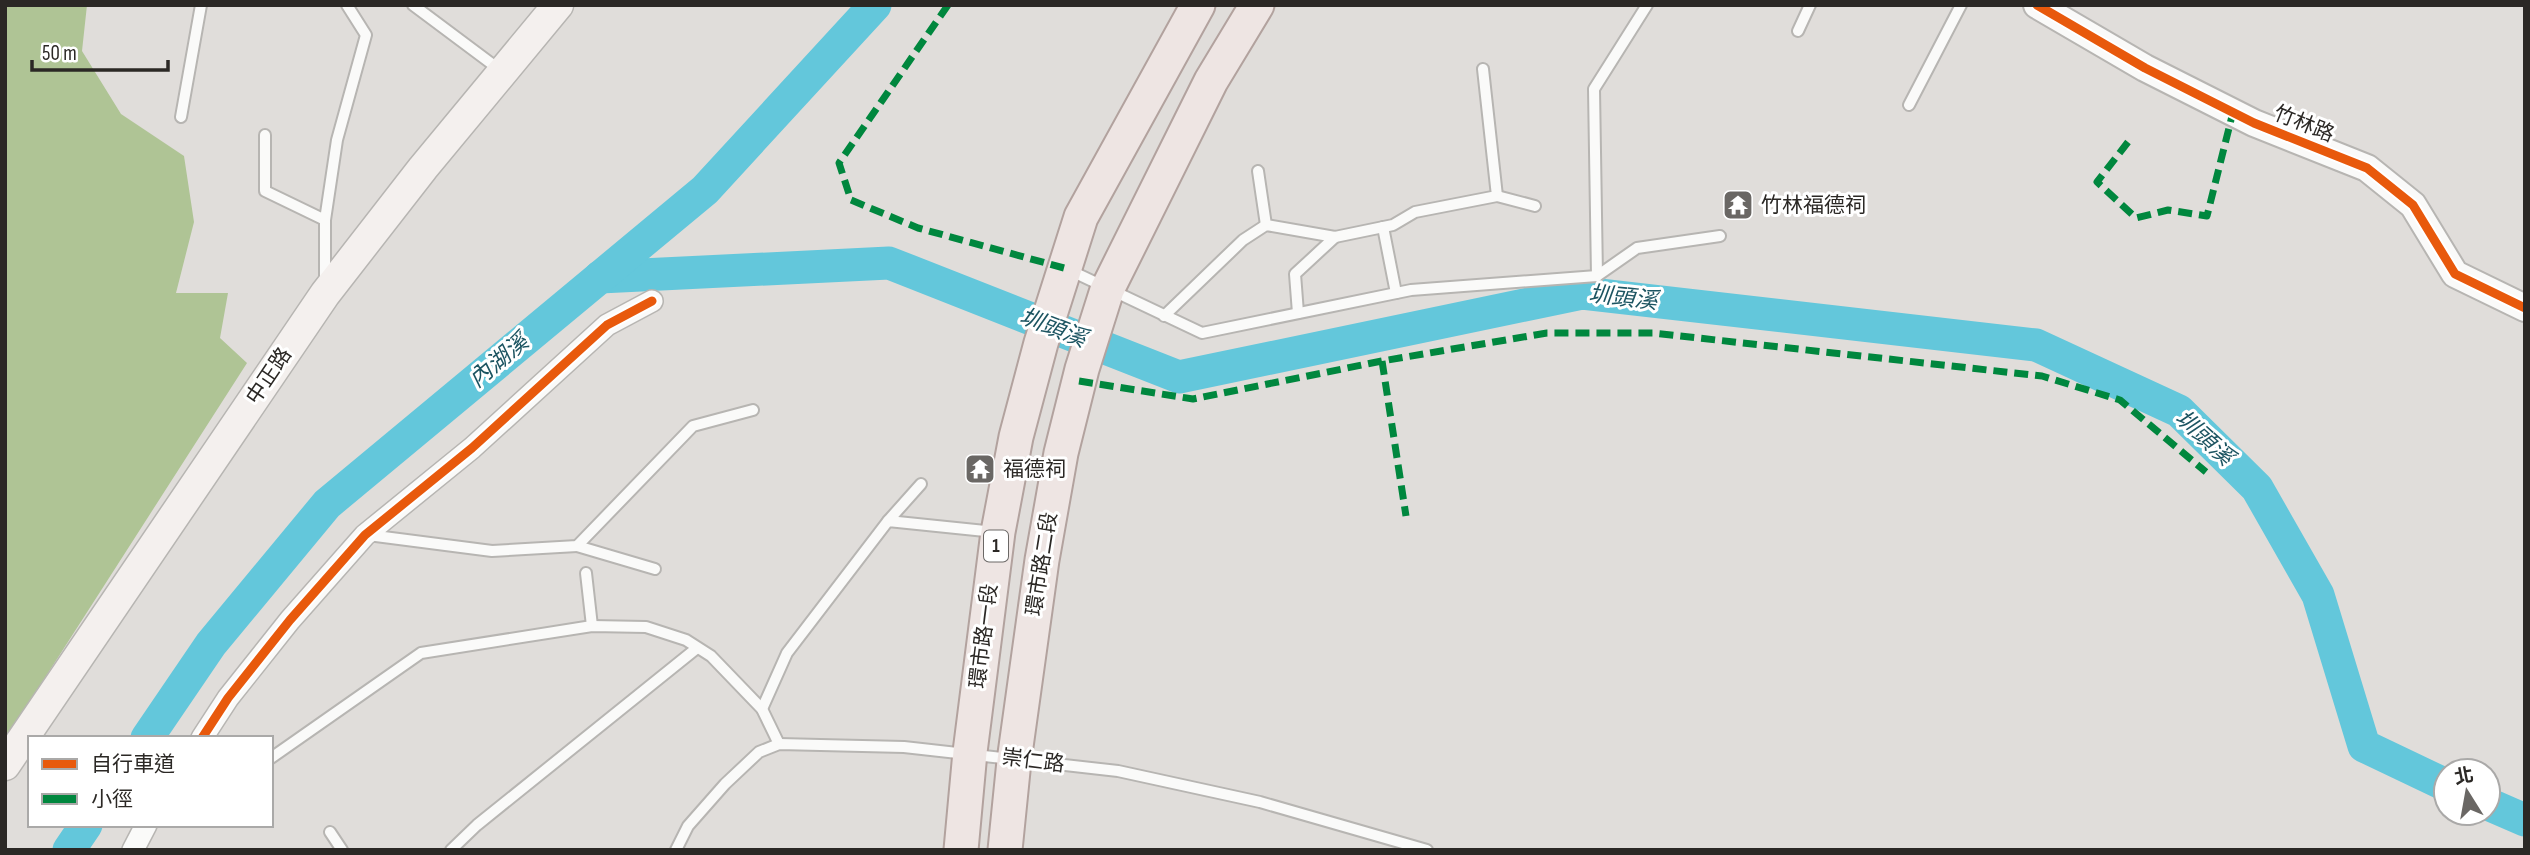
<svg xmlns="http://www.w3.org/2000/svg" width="2530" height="855" viewBox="0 0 2530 855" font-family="'Sofia Sans Condensed','Noto Sans TC',sans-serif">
<rect width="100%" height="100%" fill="#e0ddda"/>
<path fill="#afc495" d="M5,5h82l-5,46 39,63 63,42 10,66 -18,71h52l-8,45 27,25 -242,377z"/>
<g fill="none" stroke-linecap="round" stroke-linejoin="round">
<g stroke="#63c7db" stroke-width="33">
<path d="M600,277l289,-14 290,114 403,-84 454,52 143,66 78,77 61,107 46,151 82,39"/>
<path d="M147,738l64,-94 116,-140 378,-314 170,-185"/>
<path d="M2488,804l37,16"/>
<path d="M69,850l17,-25"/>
</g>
<g stroke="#b7b5b2" stroke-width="14">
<g id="service">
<path d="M413,5l87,65"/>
<path d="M1798,31l12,-26"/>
<path d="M1909,105l52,-100"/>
<path d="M181,117l20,-112"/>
<path d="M265,135v56l60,29"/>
<path d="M1258,171l8,54"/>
<path d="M1497,196l38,10"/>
<path d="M1383,227l13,66"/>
<path d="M1067,269l135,64 209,-43 186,-14 40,-28 83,-12"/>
<path d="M1597,276l-3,-187 53,-84"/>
<path d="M325,284v-64l12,-80 29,-105 -19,-30"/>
<path d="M1298,313l-3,-39 40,-37"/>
<path d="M1164,316l79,-76 23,-15 69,12 58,-12 22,-13 82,-16 -14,-127"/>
<path d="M888,521l33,-37"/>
<path d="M368,535l124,16 85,-5 116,-120 60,-16"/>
<path d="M577,546l78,23"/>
<path d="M586,573l6,53"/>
<path d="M762,709l25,-56 101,-132 107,11"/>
<path d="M271,758l150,-105 171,-27 54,1 40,13 25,16 51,53 17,35"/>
<path d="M330,832l12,18"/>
<path d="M451,850l26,-25 220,-177"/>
<path d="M676,850l12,-24 37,-42 34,-32 20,-8 125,3 214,24 142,31 167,48"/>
</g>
</g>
<g stroke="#b7b5b2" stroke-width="24">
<g id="minor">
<path d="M202,738l26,-40 62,-78 75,-85 107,-87 135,-123 45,-24"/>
<path d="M133,850l13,-25"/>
</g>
</g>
<g stroke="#b7b5b2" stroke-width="30">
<path id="tertiary" d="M2037,5l108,63 109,55 113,45 46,37 42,69 70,34"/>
</g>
<g stroke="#b7b5b2" stroke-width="33">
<path id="secondary" d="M5,765l320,-471 98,-126 135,-163"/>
</g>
<g stroke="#b2a29e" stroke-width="37">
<g id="primary">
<path d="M961,850l9,-98 28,-220 18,-95 25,-94 40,-126 117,-212"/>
<path d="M1005,850l9,-89 28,-201 19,-107 21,-84 25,-79 104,-209 46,-76"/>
</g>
</g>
<use href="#service" stroke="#fafaf9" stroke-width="10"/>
<use href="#minor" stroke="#fafaf9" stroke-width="21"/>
<use href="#tertiary" stroke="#fafaf9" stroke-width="26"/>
<use href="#secondary" stroke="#f4f0ee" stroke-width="30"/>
<use href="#primary" stroke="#eee5e3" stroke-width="33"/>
<g stroke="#00873e" stroke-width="7" stroke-dasharray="14 7" stroke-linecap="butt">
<path d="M948,5l-109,158 12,37 67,28 146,40"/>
<path d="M2128,142l-31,40 39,36 32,-8 39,6 26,-104"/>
<path d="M1382,361l24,155"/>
<path d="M1079,381l114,18 189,-38 165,-28h106l389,43 78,24 86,72"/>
</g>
<g stroke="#fff" stroke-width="13">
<g id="cycleway">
<path d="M2037,5l108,63 109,55 113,45 46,37 42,69 70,34"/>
<path d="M202,738l26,-40 62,-78 75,-85 107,-87 135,-123 45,-24"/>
</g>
</g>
<use href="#cycleway" stroke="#e8590c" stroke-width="9"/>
</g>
<defs>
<g id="temple-square" transform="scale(1.575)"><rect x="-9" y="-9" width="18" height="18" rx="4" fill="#6a6764" stroke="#fff"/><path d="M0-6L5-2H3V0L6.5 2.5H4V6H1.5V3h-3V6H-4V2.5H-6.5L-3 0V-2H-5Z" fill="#fff"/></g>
</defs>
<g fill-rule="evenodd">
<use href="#temple-square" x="1738" y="205"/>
<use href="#temple-square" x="980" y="469"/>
</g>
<g text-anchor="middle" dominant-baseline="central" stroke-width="6" stroke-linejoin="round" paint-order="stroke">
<rect fill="#fff" stroke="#6b6866" stroke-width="2" x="984" y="530.5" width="24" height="31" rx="5"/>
<g font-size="19" font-weight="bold" fill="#2b2825">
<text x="996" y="546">1</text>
</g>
<g font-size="21" fill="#2b2825" stroke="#fff">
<text transform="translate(2304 124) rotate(22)">竹林路</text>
<text transform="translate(269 376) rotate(-56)">中正路</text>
<text transform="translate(1042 564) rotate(-81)">環市路二段</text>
<text transform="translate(984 636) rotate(-83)">環市路一段</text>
<text transform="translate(1033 761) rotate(7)">崇仁路</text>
</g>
<g font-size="21" fill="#2b2825" stroke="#fff" text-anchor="start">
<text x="1761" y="205">竹林福德祠</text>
<text x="1003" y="469">福德祠</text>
</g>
<g font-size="23" font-style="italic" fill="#1c5461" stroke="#fff">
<text transform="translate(1623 298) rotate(6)">圳頭溪</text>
<text transform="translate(1053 328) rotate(21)">圳頭溪</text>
<text transform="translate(499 361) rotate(-40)">內湖溪</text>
<text transform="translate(2204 438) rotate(42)">圳頭溪</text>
</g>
</g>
<rect width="2530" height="855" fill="none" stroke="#2b2825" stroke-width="14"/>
<rect x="28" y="736" width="245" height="91" fill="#ffffff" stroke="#aaa9a8" stroke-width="2"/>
<rect x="42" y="759" width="35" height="10" fill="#e8590c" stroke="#aaa9a8" stroke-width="2"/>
<text x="91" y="771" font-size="21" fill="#2b2825">自行車道</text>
<rect x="42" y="794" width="35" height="10" fill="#00873e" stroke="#aaa9a8" stroke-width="2"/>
<text x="91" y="806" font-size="21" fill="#2b2825">小徑</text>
<g transform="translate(2467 792) rotate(349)"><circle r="33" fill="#ffffff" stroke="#aaa9a8" stroke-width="2"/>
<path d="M0-5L12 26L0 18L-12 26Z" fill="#6a6764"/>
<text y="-10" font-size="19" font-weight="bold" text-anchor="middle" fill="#2b2825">北</text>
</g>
<path d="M32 60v10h136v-10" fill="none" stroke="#2b2825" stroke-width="3.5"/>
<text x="42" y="60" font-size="21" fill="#2b2825" stroke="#ffffff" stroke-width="5" paint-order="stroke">50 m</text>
</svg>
